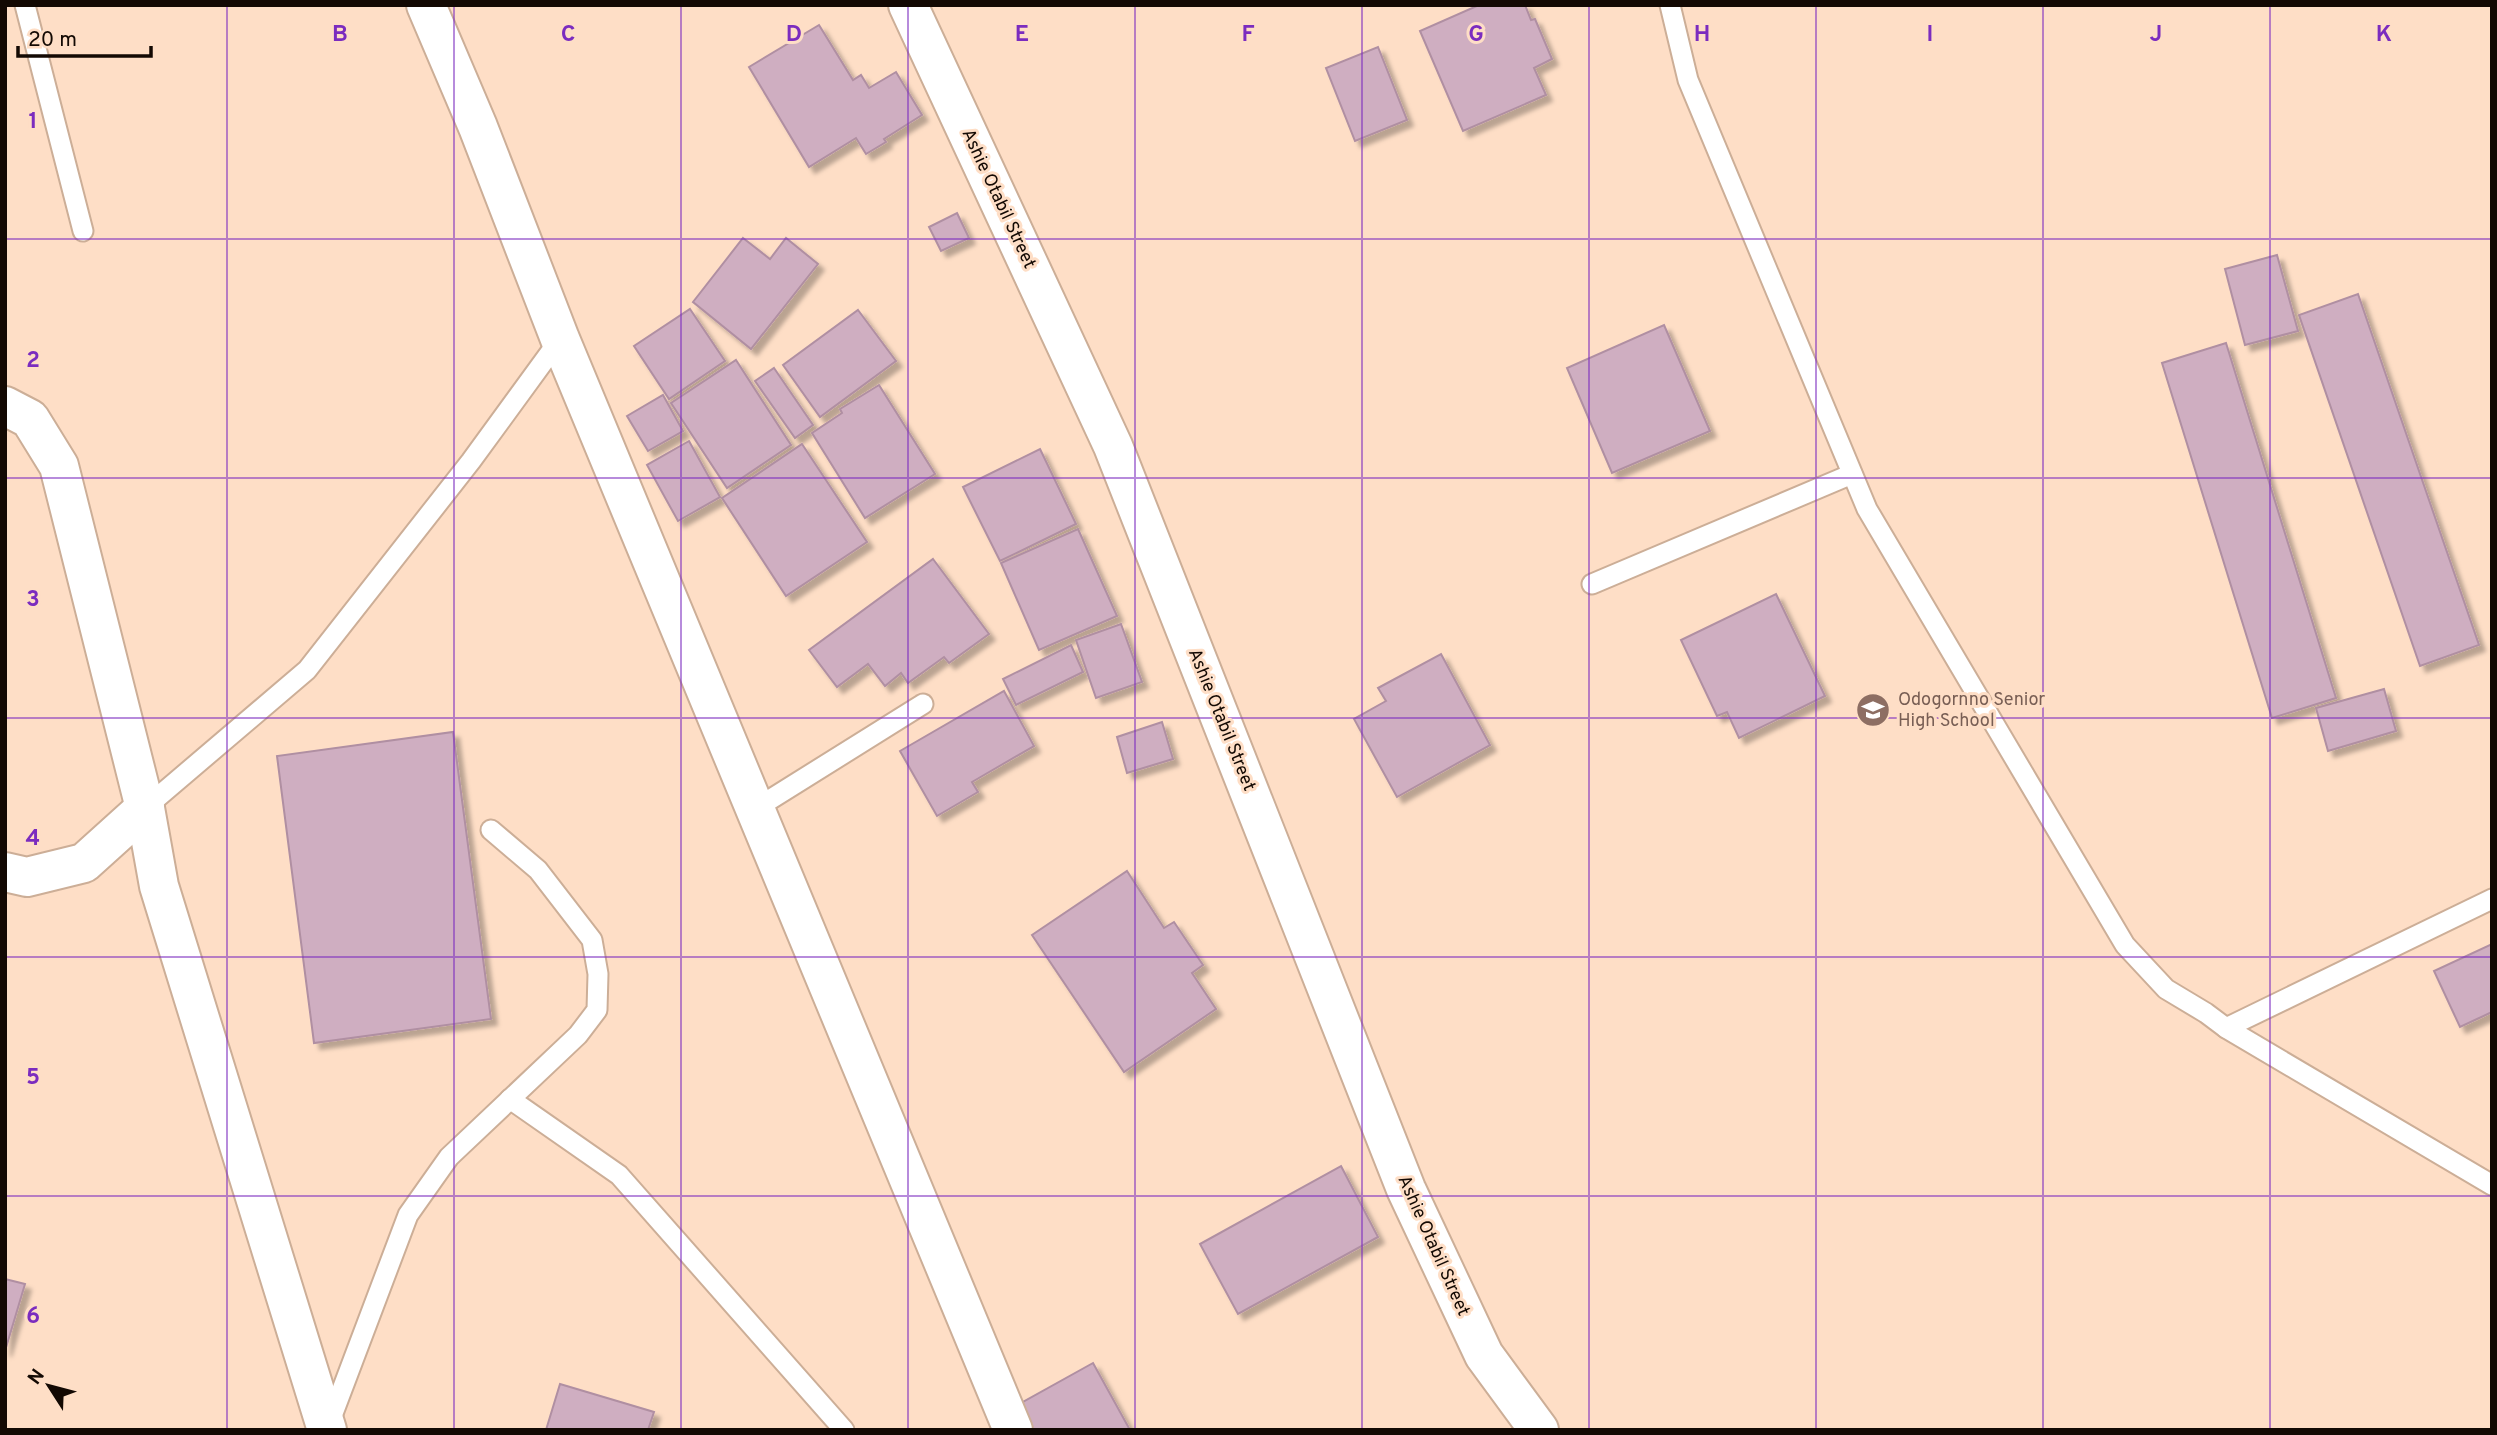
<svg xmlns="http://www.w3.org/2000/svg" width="2497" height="1435" viewBox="0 0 2497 1435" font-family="Overpass,sans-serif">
<defs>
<filter id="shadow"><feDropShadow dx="6" dy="6" stdDeviation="2" flood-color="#0004"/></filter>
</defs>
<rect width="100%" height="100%" fill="#fedec6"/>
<g fill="#cfaec1" stroke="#b08fa2" stroke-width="2" filter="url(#shadow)">
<path d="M1479,5h46l6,15 4,-1 17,40 -18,9 12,27 -83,36 -43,-100z"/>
<path d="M819,25l34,55 8,-5 8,13 27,-16 26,43 -38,24 2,3 -20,12 -10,-16 -47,29 -60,-100z"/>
<path d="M1378,47l29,73 -52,21 -29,-73z"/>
<path d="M957,213l12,25 -28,13 -12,-24z"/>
<path d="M743,238l27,21 16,-21 32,26 -67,85 -58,-47z"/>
<path d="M2277,255l21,76 -53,14 -20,-76z"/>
<path d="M2358,294l121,351 -59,21 -121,-351z"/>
<path d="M690,309l35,52 -56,38 -35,-53z"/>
<path d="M858,310l38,51 -76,56 -37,-52z"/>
<path d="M1664,325l46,106 -98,42 -45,-105z"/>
<path d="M2226,343l110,355 -64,20 -110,-355z"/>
<path d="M736,360l55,85 -64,43 -56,-85z"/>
<path d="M774,368l39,57 -18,13 -40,-57z"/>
<path d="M879,385l56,89 -70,44 -53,-85 30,-20 -2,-4z"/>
<path d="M663,395l20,36 -35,20 -21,-35z"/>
<path d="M689,441l31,56 -42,24 -31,-56z"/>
<path d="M802,444l65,98 -81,54 -64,-98z"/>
<path d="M1040,449l36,75 -76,37 -37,-74z"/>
<path d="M1078,529l39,87 -78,34 -38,-87z"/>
<path d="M933,559l56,75 -40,29 -5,-6 -36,26 -7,-10 -16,13 -17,-22 -31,23 -28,-37z"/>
<path d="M1776,594l49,102 -86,42 -12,-26 -10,4 -36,-76z"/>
<path d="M1121,624l21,58 -46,16 -20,-58z"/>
<path d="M1071,645l12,27 -67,33 -13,-26z"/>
<path d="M1441,654l49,91 -93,52 -43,-78 32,-18 -8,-13z"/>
<path d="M2384,689l12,42 -68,20 -12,-43z"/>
<path d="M1004,691l30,55 -62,36 6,10 -41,24 -37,-65z"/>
<path d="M1162,722l11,37 -46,14 -10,-36z"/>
<path d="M453,732l38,287 -177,24 -37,-287z"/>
<path d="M1127,871l37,57 10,-6 29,43 -11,8 24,36 -92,63 -92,-137z"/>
<path d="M2492,944v68l-32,15 -26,-56z"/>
<path d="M1341,1166l37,71 -140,77 -38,-70z"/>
<path d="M5,1279l20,5 -20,67z"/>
<path d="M1093,1363l37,67h-103l-13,-23z"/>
<path d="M560,1384l94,28 -6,18h-102z"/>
</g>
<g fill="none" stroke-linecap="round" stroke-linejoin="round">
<g stroke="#ccae97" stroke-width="23">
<g id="service">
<path d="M25,5l58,226"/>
<path d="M1670,5l18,75 179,429 258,436 41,44 40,24 20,15 266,157"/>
<path d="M1592,584l260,-110"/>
<path d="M145,808l162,-138 164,-209 89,-122"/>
<path d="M755,809l168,-105"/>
<path d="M2226,1028l266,-129"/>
<path d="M510,1099l109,76 225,255"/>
<path d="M329,1424l79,-209 41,-58 129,-122 19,-25 1,-36 -6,-34 -54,-70 -47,-40"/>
</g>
</g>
<g stroke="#ccae97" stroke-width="42">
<g id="minor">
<path d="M426,5l52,122 82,212 453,1091"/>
<path d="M908,5l205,441 293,743 78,166 55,75"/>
<path d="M5,406l25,13 29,47 86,342 14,78 168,544"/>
<path d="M5,872l22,5 57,-14 61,-55"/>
</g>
</g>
<use href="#service" stroke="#fff" stroke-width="19"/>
<use href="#minor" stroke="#fff" stroke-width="38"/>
</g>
<path fill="none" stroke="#7b2cbf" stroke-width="2" stroke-opacity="0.55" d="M227,5v1425M454,5v1425M681,5v1425M908,5v1425M1135,5v1425M1362,5v1425M1589,5v1425M1816,5v1425M2043,5v1425M2270,5v1425M5,239h2487M5,478h2487M5,718h2487M5,957h2487M5,1196h2487"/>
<defs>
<g id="school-disc" transform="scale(1.75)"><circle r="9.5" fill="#8d6e63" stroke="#fedec6"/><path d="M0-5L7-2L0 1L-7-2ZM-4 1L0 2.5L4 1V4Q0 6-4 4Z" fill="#fff"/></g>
</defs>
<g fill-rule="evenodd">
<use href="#school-disc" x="1873" y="710"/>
</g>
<g text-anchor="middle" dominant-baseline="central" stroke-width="6" stroke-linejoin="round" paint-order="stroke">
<g font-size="18" fill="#130903" stroke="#fedec6">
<text transform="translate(998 199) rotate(65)">Ashie Otabil Street</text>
<text transform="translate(1221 720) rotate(68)">Ashie Otabil Street</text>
<text transform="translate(1433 1246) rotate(66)">Ashie Otabil Street</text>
</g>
<g font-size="18" fill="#785e54" stroke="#fedec6" text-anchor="start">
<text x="1898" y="700">Odogornno Senior<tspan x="1898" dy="21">High School</tspan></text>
</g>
</g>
<g font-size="23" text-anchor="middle" font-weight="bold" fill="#7b2cbf" stroke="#fedec6" stroke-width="6" stroke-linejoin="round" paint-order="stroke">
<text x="340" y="41">B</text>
<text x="568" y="41">C</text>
<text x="794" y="41">D</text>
<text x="1022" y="41">E</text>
<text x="1248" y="41">F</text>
<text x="1476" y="41">G</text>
<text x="1702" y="41">H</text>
<text x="1930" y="41">I</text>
<text x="2156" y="41">J</text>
<text x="2384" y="41">K</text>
<text x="33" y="128">1</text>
<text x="33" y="367">2</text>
<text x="33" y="606">3</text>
<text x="33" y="845">4</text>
<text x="33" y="1084">5</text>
<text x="33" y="1323">6</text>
</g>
<rect width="2497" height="1435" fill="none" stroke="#130903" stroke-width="14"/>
<g transform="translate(49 1386) rotate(306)" stroke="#fedec6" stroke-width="5" paint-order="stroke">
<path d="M0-5L12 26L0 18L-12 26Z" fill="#130903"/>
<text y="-10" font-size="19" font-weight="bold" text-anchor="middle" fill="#130903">N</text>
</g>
<path d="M18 46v10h133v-10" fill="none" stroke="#130903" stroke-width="3.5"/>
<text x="28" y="46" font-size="21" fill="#130903" stroke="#fedec6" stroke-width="5" paint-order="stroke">20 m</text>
</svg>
